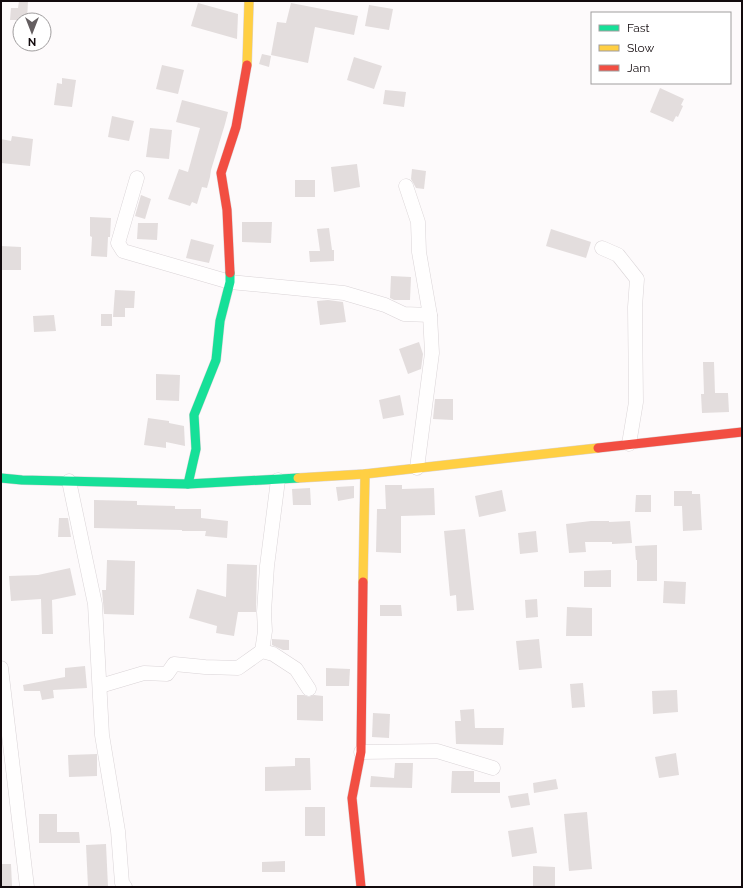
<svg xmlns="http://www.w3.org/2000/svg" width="743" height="888" viewBox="0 0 743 888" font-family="Raleway,sans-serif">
<rect width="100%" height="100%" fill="#fdfafb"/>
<g fill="#e3dddd">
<path d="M19,1h9l-1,19h-17l1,-12h7z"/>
<path d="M198,3l40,11 -1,25 -46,-13z"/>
<path d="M291,3l67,13 -4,19 -39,-8 -7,36 -37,-8 6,-33 9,1z"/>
<path d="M369,5l24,4 -4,21 -24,-4z"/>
<path d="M262,54l9,2 -2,11 -10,-3z"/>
<path d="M354,57l28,9 -8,23 -27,-9z"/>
<path d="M162,65l22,5 -6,24 -22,-5z"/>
<path d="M62,78l14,2 -4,27 -18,-2 3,-22 5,1z"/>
<path d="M660,88l24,11 -3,6 2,1 -5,11 -2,-1 -3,6 -23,-10z"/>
<path d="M385,90l21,2 -2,15 -21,-3z"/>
<path d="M182,100l46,12 -3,12 -14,46 -1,7 -3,11 -5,-1 -5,17 -5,-2 -2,4 -22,-7 11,-30 9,3 12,-44 -24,-6z"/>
<path d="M112,116l22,5 -5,20 -21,-4z"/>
<path d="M150,128l22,2 -3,29 -23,-2z"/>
<path d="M12,136l21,3 -3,27 -29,-3v-24l10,2z"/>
<path d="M357,164l3,23 -26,5 -3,-25z"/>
<path d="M412,169l14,2 -2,18 -8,-1 -5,-9z"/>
<rect x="295" y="180" width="20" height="17"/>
<path d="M141,195l10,4 -6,20 -10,-3z"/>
<path d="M90,217l21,1 -1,19h-2l-1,20 -16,-1 1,-19 -2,-1z"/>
<path d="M242,222h30l-1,21 -29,-1z"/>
<path d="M138,223h20l-1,17 -20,-1z"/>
<path d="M329,228l3,22h2v11l-24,1 -1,-11h11l-3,-22z"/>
<path d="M551,229l40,13 -5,16 -40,-12z"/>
<path d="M191,239l23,6 -5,18 -23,-5z"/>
<path d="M1,246l20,1v23h-20z"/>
<path d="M391,276l20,1 -1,23h-16l-4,-2z"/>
<path d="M115,290l20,1 -1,17h-9v9h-12z"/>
<path d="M328,300l15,2 3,20 -26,3 -3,-24z"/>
<rect x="101" y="314" width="11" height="12"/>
<path d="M54,315l2,16 -22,1 -1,-16z"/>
<path d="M419,342l4,12 -2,15 -13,5 -9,-25z"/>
<path d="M703,362h11l1,31h13l1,19 -27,1 -1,-19h3z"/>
<path d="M156,374l24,1 -1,26 -23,-1z"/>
<path d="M400,395l4,20 -21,4 -4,-19z"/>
<path d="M435,399h18v21l-20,-1z"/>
<path d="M148,418l21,3v2l15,3 1,20 -19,-4v6l-22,-3z"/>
<path d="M385,485h17v4l32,-1 1,27 -34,1v37l-25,-1 1,-43h9z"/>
<path d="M354,486v12l-16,3 -2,-14z"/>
<path d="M310,488l1,17h-18l-1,-16z"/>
<path d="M502,490l4,21 -27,6 -4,-21z"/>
<path d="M674,491h18v3h8l2,36 -19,1 -1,-25h-8z"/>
<path d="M636,495h15v17h-16z"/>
<path d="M94,500l43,1v4l38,1v3h26v9l27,3 -1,17 -22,-2 1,-5h-24v-1l-88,-2z"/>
<path d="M59,518h9l3,19h-13z"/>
<path d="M591,521h18v1l21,-1 2,22 -20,1v-2h-27l1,10 -17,1 -3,-29z"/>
<path d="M465,529l9,81 -17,1 -1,-16 -6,1 -6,-65z"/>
<path d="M536,531l2,21 -18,2 -2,-21z"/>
<path d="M657,545v36h-20v-21h-1l-1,-14z"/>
<path d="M107,560l28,1 -1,54 -30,-1 -2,-24h4z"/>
<path d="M227,564l30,1 -1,47h-18l-4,24 -18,-3 1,-7 -28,-8 8,-29 29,8z"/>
<path d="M70,568l6,27 -24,5 1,34h-11l-1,-35 -30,2 -2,-25 29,-1z"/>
<path d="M611,570v17h-27v-16z"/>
<path d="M664,581l22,1 -1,22 -22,-1z"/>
<path d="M537,599l1,18 -12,1 -1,-18z"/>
<path d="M380,605h21l1,11h-22z"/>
<path d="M567,607l25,1v28h-26z"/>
<path d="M272,639l17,1v10h-6l-11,-5z"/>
<path d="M539,639l3,29 -23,2 -3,-29z"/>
<path d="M85,666l2,22 -34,2 1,8 -12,2 -2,-9h-16l-1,-6 42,-8v-9z"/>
<path d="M326,668l24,1 -1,17h-23z"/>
<path d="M583,683l2,24 -13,1 -2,-24z"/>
<path d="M677,690l1,22 -25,2 -1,-23z"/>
<path d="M297,695h7l5,2 5,-2 9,1v25l-26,-1z"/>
<path d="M474,709l1,19h29l-1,17 -47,-1 -1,-23h6l-1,-11z"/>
<path d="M373,713l17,1 -1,24 -17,-1z"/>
<path d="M676,753l3,22 -20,3 -4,-21z"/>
<path d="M97,754v22l-28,1 -1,-22z"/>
<path d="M295,758h15l1,32 -46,1v-24l30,-1z"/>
<path d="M395,763h18l-1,25 -42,-1 1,-11 23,2z"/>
<path d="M452,771h22v11h26v11h-49z"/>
<path d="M556,779l2,10 -24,4 -1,-10z"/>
<path d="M528,793l2,12 -19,3 -3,-12z"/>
<rect x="305" y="807" width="20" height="29"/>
<path d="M587,812l5,57 -23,2 -5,-57z"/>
<path d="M39,814h18v18h22l1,11h-41z"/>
<path d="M533,827l4,26 -25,4 -4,-26z"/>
<path d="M106,844l2,43h-20l-2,-42z"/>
<path d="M285,861v11h-23v-10z"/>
<path d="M1,864h10l1,22h-11z"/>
<path d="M533,866l22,1v20h-22z"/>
</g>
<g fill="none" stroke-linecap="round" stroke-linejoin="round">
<g stroke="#dad4d7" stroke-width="15">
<g id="street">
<path d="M137,178l-19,65 5,8 107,31 114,11 41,12 19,9 26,1"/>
<path d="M406,186l12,36 1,30 11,63 2,38 -15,115"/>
<path d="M602,248l16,7 19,24 -2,28 1,95 -7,42"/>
<path d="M69,481l26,123 7,131 16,96 4,52 3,4"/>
<path d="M262,651l3,-20 -1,-19 3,-46 11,-86"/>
<path d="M1,668l26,219"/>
<path d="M100,686l44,-13 23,1 7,-10 31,3 33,1 24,-17 11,3 23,15 13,20"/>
<path d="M361,752l76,-1 56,17"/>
</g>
</g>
<g stroke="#dad4d7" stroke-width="10">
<g id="fast">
<path d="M1,478l21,2 166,4 110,-6"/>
<path d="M188,484l8,-35 -2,-34 22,-55 4,-39 10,-39v-9"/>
</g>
</g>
<g stroke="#dad4d7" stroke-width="10">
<g id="slow">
<path d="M247,65l2,-64"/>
<path d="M298,478l67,-4 233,-26"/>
<path d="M363,582l2,-108"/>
</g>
</g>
<g stroke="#dad4d7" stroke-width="10">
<g id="jam">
<path d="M230,273l-3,-63 -6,-37 15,-46 11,-62"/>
<path d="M598,448l144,-16"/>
<path d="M361,887l-9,-89 9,-46 2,-170"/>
</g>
</g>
<use href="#street" stroke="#fffefe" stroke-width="14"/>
<use href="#fast" stroke="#16e098" stroke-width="9"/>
<use href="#slow" stroke="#ffcf43" stroke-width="9"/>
<use href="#jam" stroke="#f24e42" stroke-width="9"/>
</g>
<rect width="743" height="888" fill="none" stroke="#120a0d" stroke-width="4"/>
<rect x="591" y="12" width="140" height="72" fill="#ffffff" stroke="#a09d9e"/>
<rect x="599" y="25" width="20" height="6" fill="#16e098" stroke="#a09d9e"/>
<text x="627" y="32" font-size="12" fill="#120a0d">Fast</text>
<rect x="599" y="45" width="20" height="6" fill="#ffcf43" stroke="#a09d9e"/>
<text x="627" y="52" font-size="12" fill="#120a0d">Slow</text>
<rect x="599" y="65" width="20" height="6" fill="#f24e42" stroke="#a09d9e"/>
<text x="627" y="72" font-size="12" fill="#120a0d">Jam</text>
<g transform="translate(32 32) rotate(180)"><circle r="19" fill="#ffffff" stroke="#a09d9e"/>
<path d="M0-3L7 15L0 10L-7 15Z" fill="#645e60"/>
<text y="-6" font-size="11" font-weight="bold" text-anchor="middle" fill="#120a0d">N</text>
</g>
</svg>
